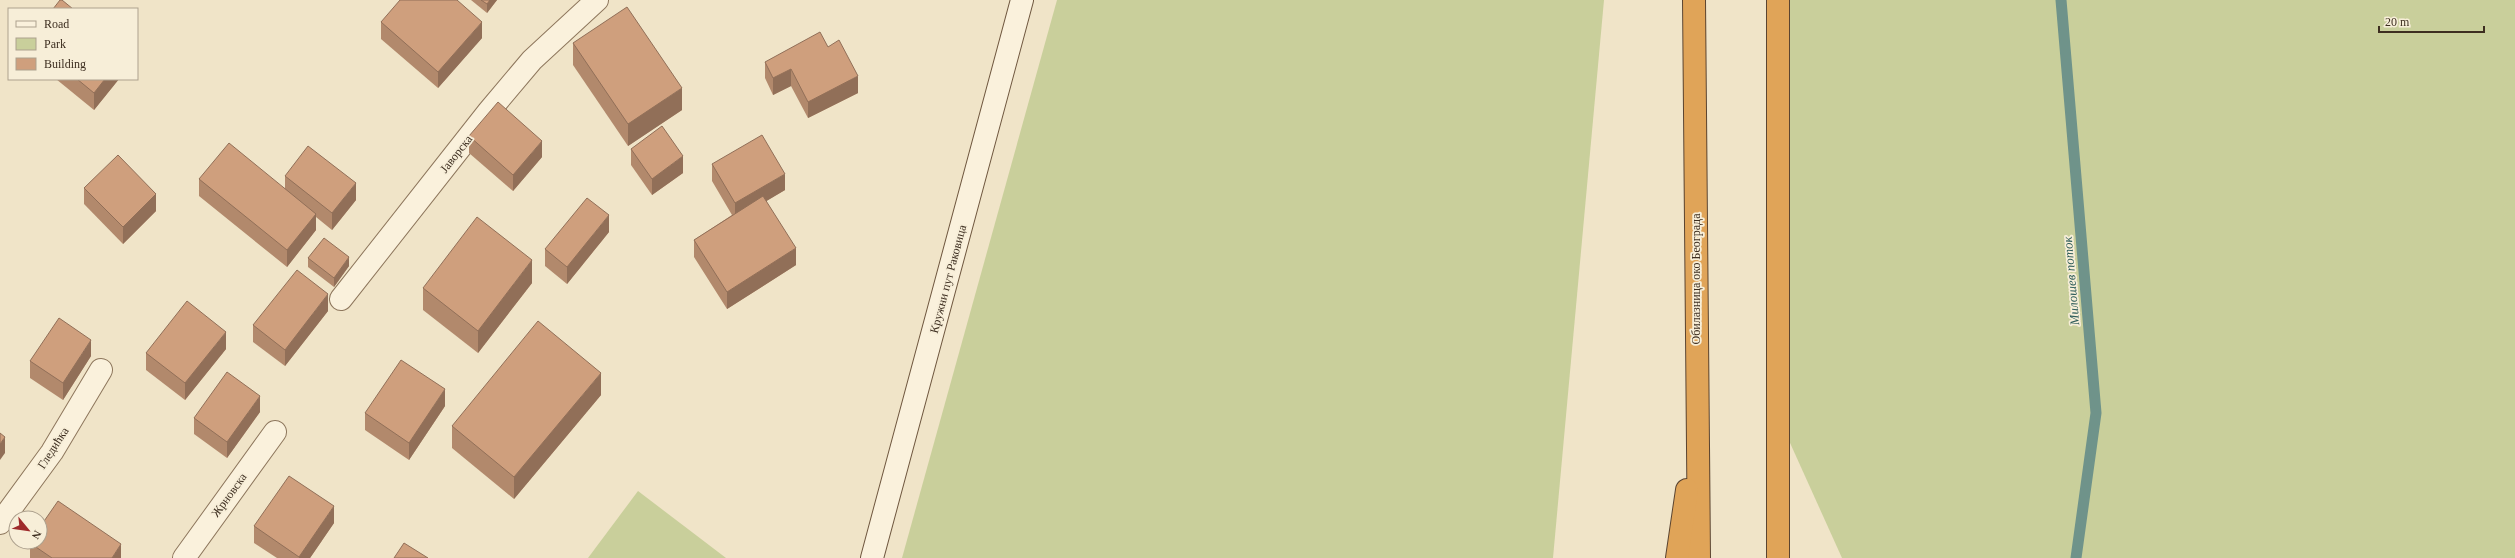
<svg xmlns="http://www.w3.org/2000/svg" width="2515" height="558" viewBox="0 0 2515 558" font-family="Georgia,serif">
<rect width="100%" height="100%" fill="#f0e4c8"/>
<g fill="#c9cf9b">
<path d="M1057,0h547l-51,558h-651z"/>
<path d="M1783,0h732v558h-673l-75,-166 4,-278z"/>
<path d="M638,491l88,67h-138z"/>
</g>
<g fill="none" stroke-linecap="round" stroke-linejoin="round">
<path stroke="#6f938a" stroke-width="11" d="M2061,0l35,413 -20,145"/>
<g stroke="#8d765c" stroke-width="24">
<g id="street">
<path d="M341,299l148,-188 43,-51 65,-60"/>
<path d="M0,523l52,-71 49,-82"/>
<path d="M184,558l91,-126"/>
</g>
</g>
<g stroke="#6f573f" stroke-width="24">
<path id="secondary" d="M872,558l150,-558"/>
</g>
<g stroke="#5b4430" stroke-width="24">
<g id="highway">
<path d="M1694,0l5,558"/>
<path d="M1677,558l10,-68"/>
<path d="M1778,558v-558"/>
</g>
</g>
<use href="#street" stroke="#faf1dc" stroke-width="22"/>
<use href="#secondary" stroke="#faf1dc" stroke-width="22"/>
<use href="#highway" stroke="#e0a458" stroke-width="22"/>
</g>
<g fill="#b2896c">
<path d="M471,0h26l-10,13z"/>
<path d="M381,22l101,16 -44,50 -57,-49z"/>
<path d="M573,43l109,67 -54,36 -55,-81z"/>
<path d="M828,47l30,46 -50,25 -17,-32 -18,9 -8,-17v-16z"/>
<path d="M56,79h63l-25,31z"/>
<path d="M469,136l73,21 -29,34 -44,-38z"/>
<path d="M631,149l52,24 -31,22 -21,-30z"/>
<path d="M712,164l73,26 -19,11 30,64 -69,44 -33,-52v-17l38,-25 -20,-34z"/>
<path d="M285,176l71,24 -24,30 -16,-13v13l-29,37 -88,-71v-17l86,9z"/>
<path d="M84,188l72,23 -33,33 -39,-40z"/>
<path d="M609,232l-42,52 -22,-18v-17z"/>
<path d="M308,258l41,8 -15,21 -26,-20z"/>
<path d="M532,283l-54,70 -55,-43v-22z"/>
<path d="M328,311l-43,55 -32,-24v-17z"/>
<path d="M226,349l-41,51 -39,-30v-17z"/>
<path d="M91,356l-28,44 -33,-22v-17z"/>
<path d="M601,395l-87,104 -62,-51v-22z"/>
<path d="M445,406l-36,54 -44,-30v-17z"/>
<path d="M260,412l-33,46 -33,-24v-16z"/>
<path d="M334,523l-24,35h-33l-23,-15v-17z"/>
<path d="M30,543l91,15h-91z"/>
</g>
<g fill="#916f58">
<path d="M490,0h7l-10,13v-9z"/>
<path d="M482,22v16l-44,50v-16z"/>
<path d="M791,69v17l-18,9v-17z"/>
<path d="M858,76v17l-50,25v-16z"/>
<path d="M105,79h14l-25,31v-17z"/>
<path d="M682,88v22l-54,36v-22z"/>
<path d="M542,141v16l-29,34v-16z"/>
<path d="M683,156v17l-31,22v-16z"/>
<path d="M785,174v16l-50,30v-17z"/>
<path d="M356,183v17l-24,30v-17z"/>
<path d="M156,194v17l-33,33v-17z"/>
<path d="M316,214v16l-29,37v-17z"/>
<path d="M609,215v17l-42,52v-17z"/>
<path d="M796,248v17l-69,44v-17z"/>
<path d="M349,257v9l-15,21v-9z"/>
<path d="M532,260v23l-54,70v-22z"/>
<path d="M328,294v17l-43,55v-16z"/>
<path d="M226,332v17l-41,51v-17z"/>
<path d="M91,340v16l-28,44v-17z"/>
<path d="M601,373v22l-87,104v-22z"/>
<path d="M445,389v17l-36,54v-17z"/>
<path d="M260,396v16l-33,46v-16z"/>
<path d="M5,437v16l-5,7v-16z"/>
<path d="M334,506v17l-24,35h-11v-1z"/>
<path d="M121,544v14h-9z"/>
</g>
<g fill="#cf9f7d" stroke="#916f58">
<path d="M60,0h2l11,9h-20z"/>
<path d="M400,0h57l25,22 -44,50 -57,-50z"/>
<path d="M481,0h9l-3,4z"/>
<path d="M627,7l55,81 -54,36 -55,-81z"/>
<path d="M820,32l8,15 11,-7 19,36 -50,26 -17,-33 -18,9 -8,-16z"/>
<path d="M77,79h28l-11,14z"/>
<path d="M498,102l44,39 -29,34 -44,-39z"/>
<path d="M662,126l21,30 -31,23 -21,-30z"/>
<path d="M762,135l23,39 -50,29 -23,-39z"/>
<path d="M229,143l87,71 -29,36 -88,-71z"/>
<path d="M308,146l48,37 -24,30 -47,-37z"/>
<path d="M118,155l38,39 -33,33 -39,-39z"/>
<path d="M763,196l33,52 -69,44 -33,-52z"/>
<path d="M587,198l22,17 -42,52 -22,-18z"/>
<path d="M477,217l55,43 -54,71 -55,-43z"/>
<path d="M324,238l25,19 -15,21 -26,-20z"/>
<path d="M297,270l31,24 -43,56 -32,-25z"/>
<path d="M187,301l39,31 -41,51 -39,-30z"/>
<path d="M59,318l32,22 -28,43 -33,-22z"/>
<path d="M538,321l63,52 -87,104 -62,-51z"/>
<path d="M401,360l44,29 -36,54 -44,-30z"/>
<path d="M227,372l33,24 -33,46 -33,-24z"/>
<path d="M0,433l5,4 -5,7z"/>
<path d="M289,476l45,30 -35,51 -45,-31z"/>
<path d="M58,501l63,43 -9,14h-60l-22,-15v-1h10v-15z"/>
<path d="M404,543l24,15h-34z"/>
</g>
<g text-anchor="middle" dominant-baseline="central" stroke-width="3.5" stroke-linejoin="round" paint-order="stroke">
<g font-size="12" fill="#3d2e20" stroke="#f7eed8">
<text transform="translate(456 154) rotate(-52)">Јаворска</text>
<text transform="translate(948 279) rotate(-75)">Кружни пут Раковица</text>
<text transform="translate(1696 279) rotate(-90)">Обилазница око Београда</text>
<text transform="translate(53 448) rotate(-57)">Гледићка</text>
<text transform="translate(229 495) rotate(-54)">Жрновска</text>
</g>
<g font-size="13" font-style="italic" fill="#2f5d5a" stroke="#f7eed8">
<text transform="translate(2071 281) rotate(-95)">Милошев поток</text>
</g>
</g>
<rect x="8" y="8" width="130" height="72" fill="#f7eed8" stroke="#ada18e"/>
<rect x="16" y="21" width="20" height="6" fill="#faf1dc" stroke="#ada18e"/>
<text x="44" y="28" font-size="12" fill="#3d2e20">Road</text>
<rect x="16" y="38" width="20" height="12" fill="#c9cf9b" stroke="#ada18e"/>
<text x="44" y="48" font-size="12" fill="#3d2e20">Park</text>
<rect x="16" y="58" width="20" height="12" fill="#cf9f7d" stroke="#ada18e"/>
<text x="44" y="68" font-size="12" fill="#3d2e20">Building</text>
<g transform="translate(28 530) rotate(119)"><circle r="19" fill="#f7eed8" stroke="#ada18e"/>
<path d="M0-3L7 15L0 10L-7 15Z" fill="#9e2a2b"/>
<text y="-6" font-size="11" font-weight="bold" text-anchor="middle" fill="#3d2e20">N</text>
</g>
<path d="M2379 26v6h105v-6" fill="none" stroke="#3d2e20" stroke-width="2"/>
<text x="2385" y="26" font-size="12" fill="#3d2e20" stroke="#f7eed8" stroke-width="3" paint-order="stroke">20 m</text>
</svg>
